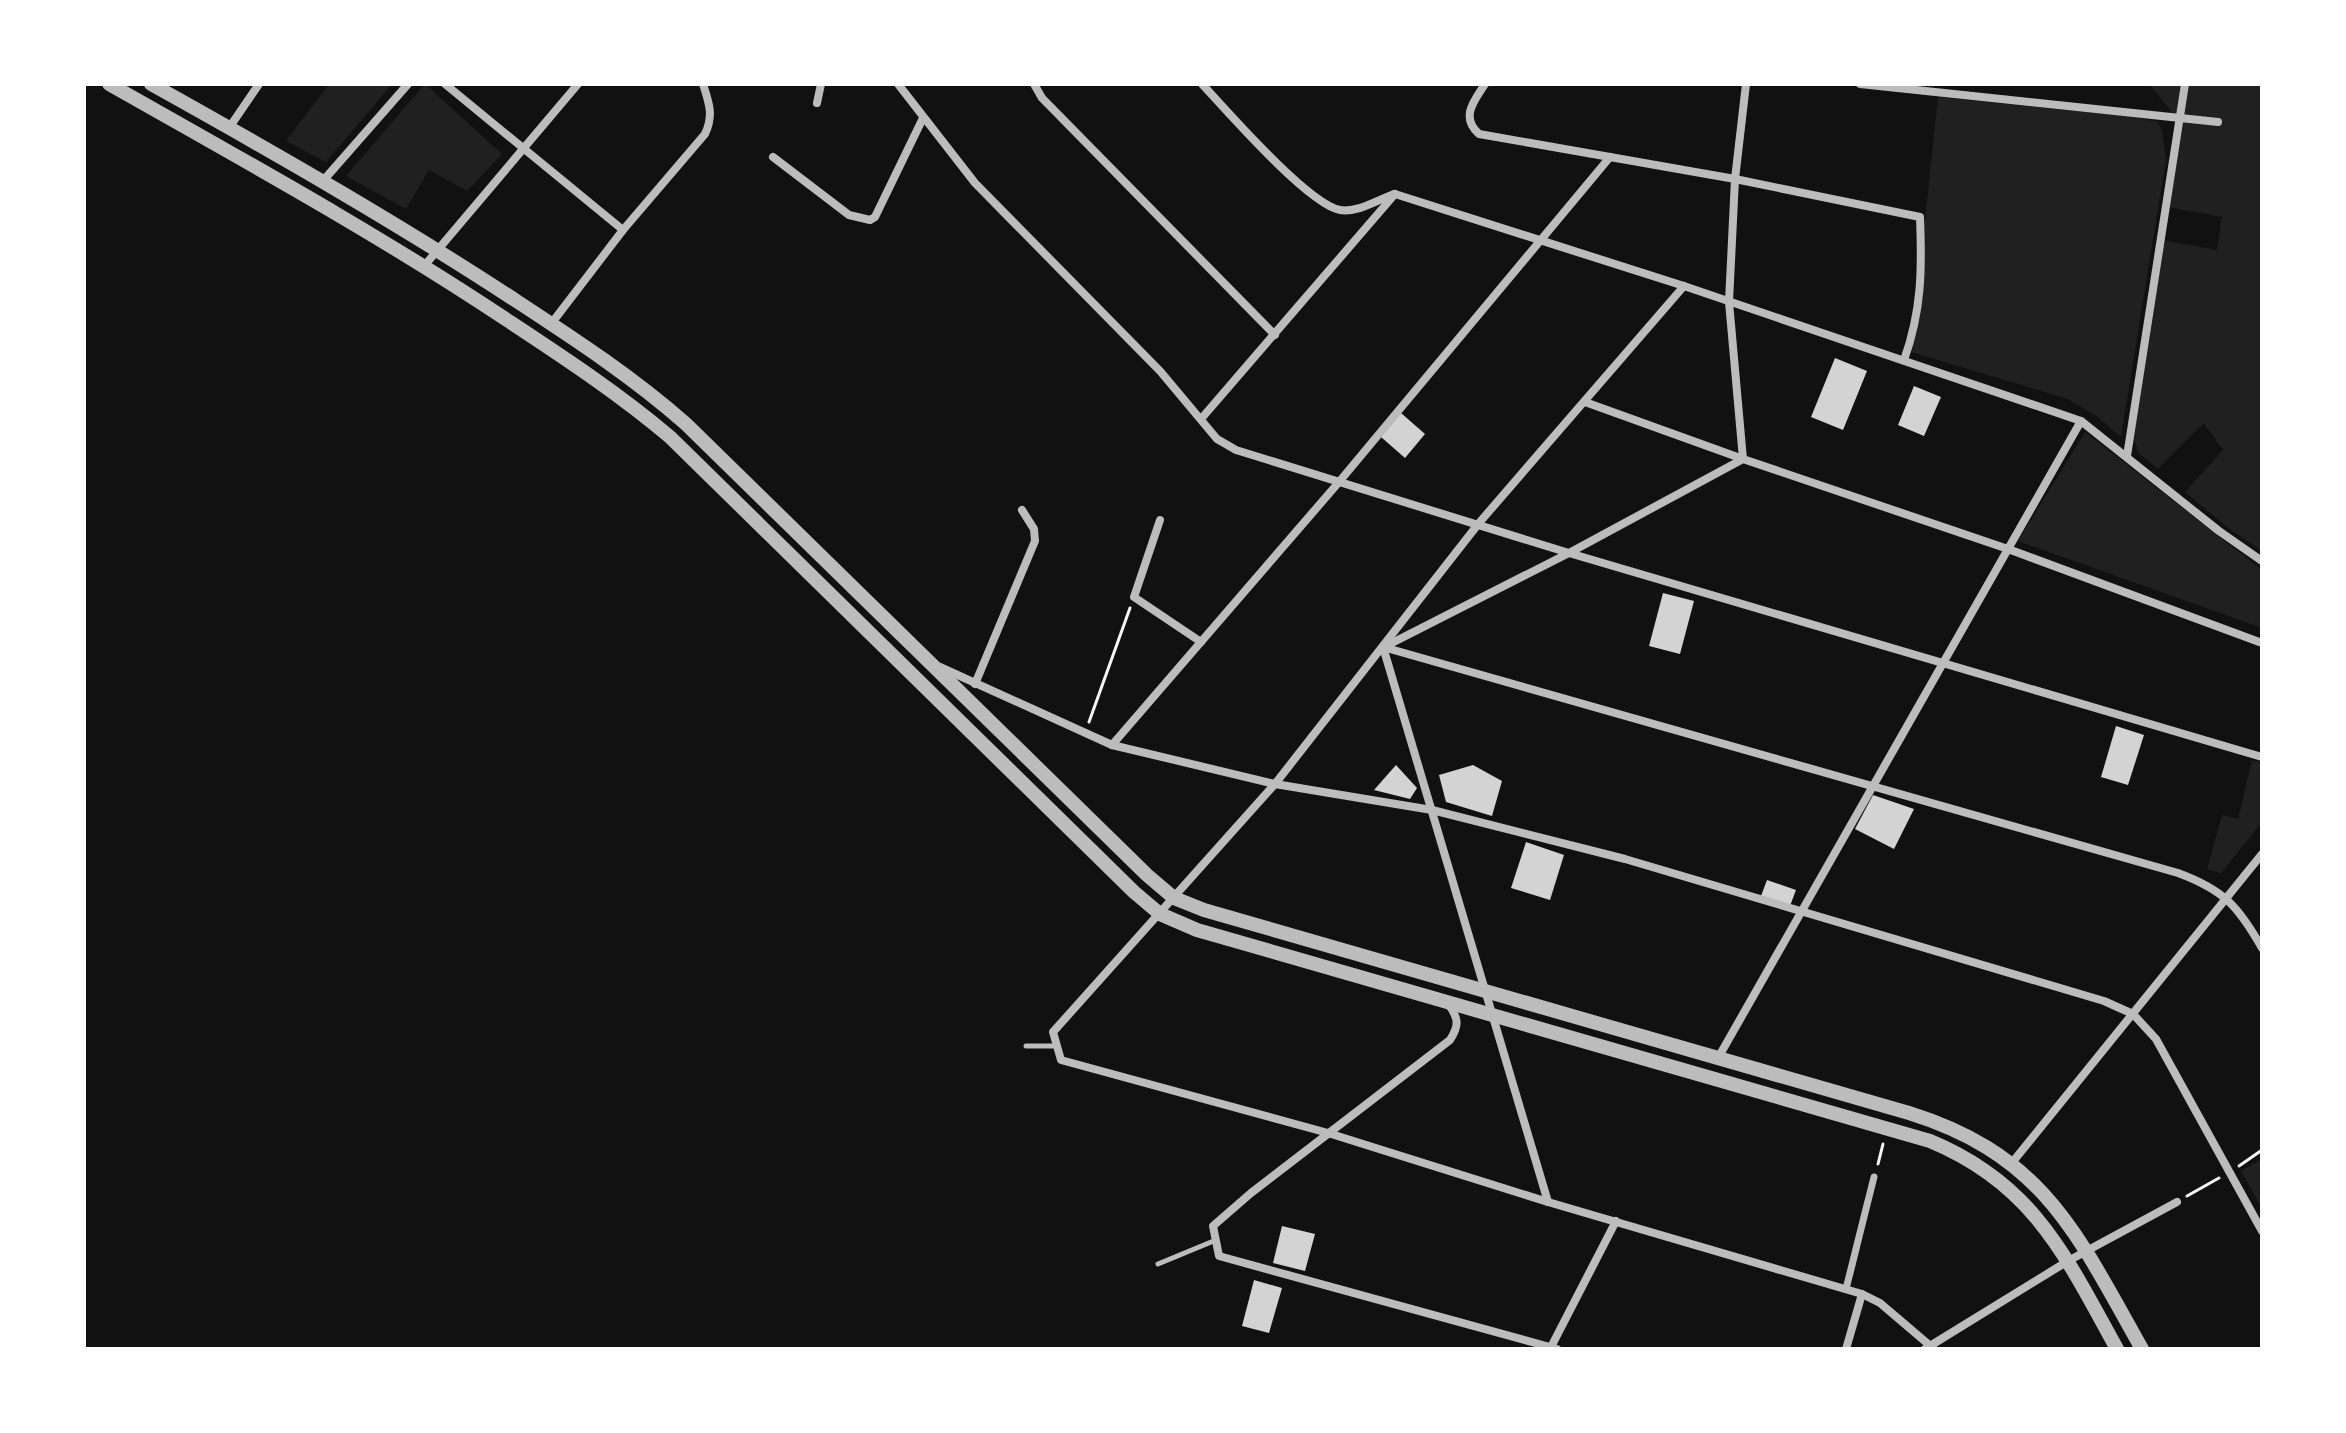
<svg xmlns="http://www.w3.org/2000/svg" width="2346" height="1433" viewBox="0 0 2346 1433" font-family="'Roboto Condensed',sans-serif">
<rect width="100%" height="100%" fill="#111"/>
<g fill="#202020">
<path d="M329,84h63l-66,78 -40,-21z"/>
<path d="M425,84l77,70 -35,37 -38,-21 -23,39 -60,-33z"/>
<path d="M2149,84h113v467l-31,-21 -46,-38 38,-42 -19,-27 -46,46 -20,-17 -4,-13 28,-199 55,10 5,-33 -54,-10 12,-85z"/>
<path d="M1938,97l197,20 22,5 5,7 4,30 -45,278 -26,-22 -27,-16 -157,-47z"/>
<path d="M2085,432l177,138v58l-244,-87z"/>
<path d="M2252,760l10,3v59l-41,51 -14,-4 15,-54 16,4z"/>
<path d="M2262,1159v49l-21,-37z"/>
</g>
<g fill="#d3d3d3">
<path d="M1835,358l32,13 -24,59 -32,-13z"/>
<path d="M1914,386l27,11 -17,39 -26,-11z"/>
<path d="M1401,413l24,21 -20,24 -24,-21z"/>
<path d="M1663,593l31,8 -14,53 -31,-8z"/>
<path d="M2116,726l28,9 -16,50 -27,-8z"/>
<path d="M1396,765l21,23 -7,11 -36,-9z"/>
<path d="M1473,765l29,16 -10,35 -46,-14 -7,-27z"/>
<path d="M1873,795l41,14 -20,40 -39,-20z"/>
<path d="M1526,842l38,13 -14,45 -39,-12z"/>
<path d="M1767,880l29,10 -6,16 -29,-10z"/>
<path d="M1282,1226l33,8 -10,37 -32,-8z"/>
<path d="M1254,1280l28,8 -13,45 -27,-7z"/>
</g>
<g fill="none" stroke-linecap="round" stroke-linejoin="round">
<g stroke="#f5f5f5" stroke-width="3">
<path d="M1089,722l41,-114"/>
<path d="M1878,1164l5,-20"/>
<path d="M2239,1166l23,-16"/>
<path d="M2187,1196l32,-18"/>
</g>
<g stroke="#bcbcbc" stroke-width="5">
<path d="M1026,1046h31"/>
<path d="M1158,1264l58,-24"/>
</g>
<path stroke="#bcbcbc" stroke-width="7" d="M1846,1289l28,-112"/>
<g stroke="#bcbcbc" stroke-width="8">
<path d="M445,84l178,146"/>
<path d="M898,84l77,99 185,188 57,68 19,11 333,103 693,204"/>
<path d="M1034,84l8,14 233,237"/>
<path d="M1202,84c25,27 106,120 138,126 17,3 38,-10 54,-16"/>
<path d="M1485,84c-11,17 -25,33 -6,50l256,45 185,38c2,52 2,93 -16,143"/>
<path d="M1860,84l358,38"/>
<path d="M817,103l4,-19"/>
<path d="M229,128l30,-44"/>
<path d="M773,157l76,58 21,5 5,-3 48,-99"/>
<path d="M322,182l86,-98"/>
<path d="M1395,194l289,92 397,135 138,110 43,30"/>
<path d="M425,265l153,-181"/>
<path d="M1684,286l-205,237 -204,261 -222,248 8,28 267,73 220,69 314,92 18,9 54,46"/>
<path d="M551,324l72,-94 82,-96c9,-19 4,-31 -2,-50"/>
<path d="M1585,402l158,57 265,90 254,94"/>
<path d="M1201,419l194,-225"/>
<path d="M2127,456l58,-372"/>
<path d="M1160,520l-26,77 67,45"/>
<path d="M1386,646l183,-93 174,-94 -14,-157 6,-123 11,-95"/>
<path d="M1383,647l795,226c46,17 60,33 84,75"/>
<path d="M1383,647l165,555"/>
<path d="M940,667l172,78 163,39 157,26 193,49 479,142 29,13 23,25 106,192"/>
<path d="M975,684l60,-143 -1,-12 -12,-19"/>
<path d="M1112,745l227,-263 271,-325"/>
<path d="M1449,1005c10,14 10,21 1,35l-199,153 -38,33 6,30 338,93"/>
<path d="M1718,1058l363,-637"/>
<path d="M2011,1164l251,-310"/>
<path d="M1550,1349l66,-128"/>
<path d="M1846,1349l16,-55"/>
<path d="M1925,1349l143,-88 109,-59"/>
</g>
<g stroke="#bcbcbc" stroke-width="14">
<path d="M109,84c134,76 269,150 398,236 56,37 111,73 163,117l464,455 26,22 37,16 733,211c104,43 136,116 187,208"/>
<path d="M151,84c124,69 248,140 367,218 58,38 116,76 168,122l461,451 27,23 30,12 705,203c135,42 168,121 233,236"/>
</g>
</g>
<rect width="2346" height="1433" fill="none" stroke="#ffffff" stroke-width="172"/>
</svg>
